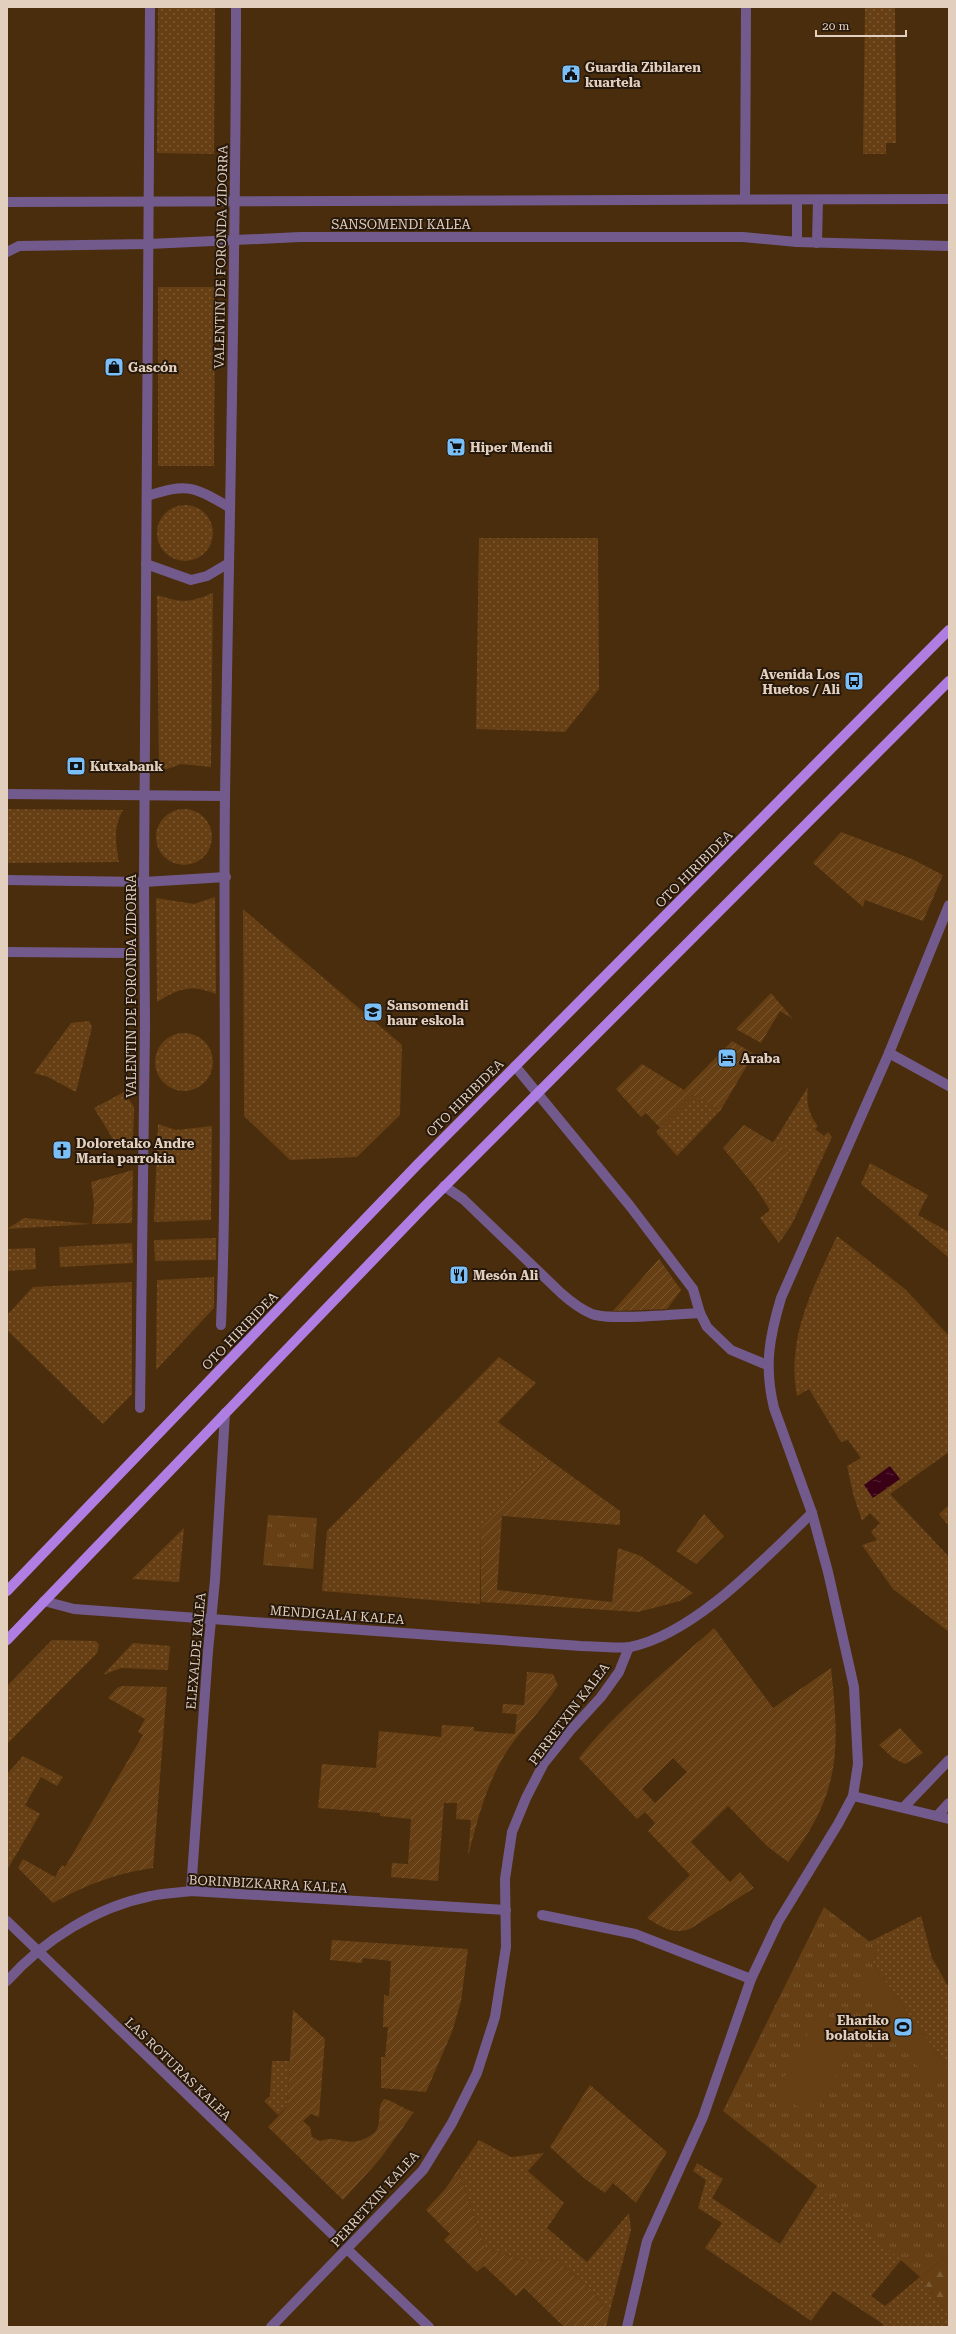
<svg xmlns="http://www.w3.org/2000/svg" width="956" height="2334" viewBox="0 0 956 2334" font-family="'Roboto Serif',serif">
<defs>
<pattern id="grass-dots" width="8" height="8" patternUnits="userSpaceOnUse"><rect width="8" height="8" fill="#663f14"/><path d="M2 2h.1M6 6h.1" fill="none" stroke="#7c5a34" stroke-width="1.8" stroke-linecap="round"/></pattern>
<pattern id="forest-firs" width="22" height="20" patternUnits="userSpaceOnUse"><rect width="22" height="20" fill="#663f14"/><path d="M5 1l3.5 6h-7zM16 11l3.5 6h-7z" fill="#7c5a34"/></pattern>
<pattern id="park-tufts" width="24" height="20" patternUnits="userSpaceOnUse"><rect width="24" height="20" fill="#663f14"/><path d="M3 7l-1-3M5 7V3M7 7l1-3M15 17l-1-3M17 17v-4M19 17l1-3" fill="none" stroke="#7c5a34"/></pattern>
<pattern id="garden-furrows" width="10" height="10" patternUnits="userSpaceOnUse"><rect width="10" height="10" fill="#663f14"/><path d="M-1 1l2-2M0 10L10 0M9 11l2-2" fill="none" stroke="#7c5a34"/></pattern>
<pattern id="water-ripples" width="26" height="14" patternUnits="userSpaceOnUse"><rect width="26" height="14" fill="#3a0015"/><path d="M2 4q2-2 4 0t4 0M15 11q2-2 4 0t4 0" fill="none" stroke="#562435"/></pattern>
</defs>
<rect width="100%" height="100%" fill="#4a2d0c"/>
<g fill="url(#grass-dots)">
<path d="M158,7h57l-1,147 -57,-1z"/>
<path d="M865,7h30l1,136h-10v11h-23z"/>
<path d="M158,287h57l-1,179h-56z"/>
<circle cx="185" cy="533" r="28"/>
<path d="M479,538h119l1,151 -34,43 -89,-3z"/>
<path d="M213,593l-2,174 -30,-3 -22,8 -2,-177c25,8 32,8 56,-2z"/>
<circle cx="184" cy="837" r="28"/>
<path d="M7,809l116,1c-10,17 -7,33 -4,52l-112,1z"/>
<path d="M215,897l1,97c-25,-10 -37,-6 -59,8l-1,-104 38,6z"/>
<path d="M243,909l159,136 -2,70 -43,42 -67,3 -46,-44z"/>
<path d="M89,1021l3,6 -16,65 -28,-15 -14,-4 37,-50z"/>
<circle cx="184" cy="1062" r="29"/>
<path d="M808,1087c-2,16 0,26 10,39l-3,3 9,7 4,-4 4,5 -40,87 -13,19 -19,-25 10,-8 -15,-23 36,-34 -18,-10z"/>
<path d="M124,1092l10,15 -1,32 -17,5 -22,-36z"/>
<path d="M693,1095l27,16 -43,45 -21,-24z"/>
<path d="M158,1124l18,6 36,-4 -1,94 -57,2z"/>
<path d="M870,1163l58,32 -10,20 31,17v26l-88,-74z"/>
<path d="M24,1218l68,6 -85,5z"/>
<path d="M837,1236l68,53 44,47v116l-59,42 59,63v75l-56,-43 -31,-44 15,-5 -6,-8 9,-9 -10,-10 -8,8 -8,-24 -7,-31 14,-8 -13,-18 -7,2 -32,-53 -12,7c-11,-58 16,-108 40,-160z"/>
<path d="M216,1238v22l-61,1 -1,-21z"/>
<path d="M132,1243l1,20 -73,4 -1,-20z"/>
<path d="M35,1248l1,21 -29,2v-22z"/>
<path d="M214,1277v31l-58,62 1,-90z"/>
<path d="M132,1282v112l-29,30 -96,-94v-15l26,-28z"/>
<path d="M499,1357l37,26 -38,39 50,37 -67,70 -1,75 -158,-13 5,-60z"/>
<path d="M949,1505v21l-10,-12z"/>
<path d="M184,1528l-5,54 -47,-3z"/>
<path d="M52,1640l44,1 3,4 -2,8 -90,91v-58z"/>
<path d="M133,1643l37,3 -2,24 -47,-2 -18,7z"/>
<path d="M23,1756l40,21 -6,9 -16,-9 -16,28 15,9 -33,56v-96z"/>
<path d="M921,1916l11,42 17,30v82l-77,-107 6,-15 -9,-6z"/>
<path d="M272,2061h18l-3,46 -9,8 -14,-14 6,-5z"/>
<path d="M479,2140l32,17 33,-4 -16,18 36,32 -17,25 40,34 42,-49 2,17 -22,84 -18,-25 -37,-30 -28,3 -41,-14 -27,-78z"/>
<path d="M697,2163l26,16 -11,19 68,46 37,-58 85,73 -31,37 14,10 35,-29 29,39v11h-67l1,-3 -50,-33 -22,30 -106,-73 17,-25 -24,-15 8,-28 -13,-9z"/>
</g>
<path fill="url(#forest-firs)" d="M949,2254v62l-29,-39z"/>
<g fill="url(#park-tufts)">
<path d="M268,1515l49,3 -4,51 -50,-4z"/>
<path d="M824,1907l54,41 -6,15 77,107v184l-29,23 -103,-91 -94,-75z"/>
</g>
<g fill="url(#garden-furrows)" fill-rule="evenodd">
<path d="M841,832l71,27 31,16 -20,46 -58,-21 -2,7 -50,-44z"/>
<path d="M771,993l22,26 -13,-8 -19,32 -25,-14z"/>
<path d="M732,1041l22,13 -34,57 -27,-16 -33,33 -14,-15 -5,4 -25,-28 26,-25 42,26z"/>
<path d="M744,1125l47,28 -36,34 -32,-39z"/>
<path d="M133,1170l-1,53 -40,1 2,-20 -3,-22z"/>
<path d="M659,1259l22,31 -14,19 -54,2z"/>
<path d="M548,1459l72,52v14l-118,-9 -5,74 115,12 6,-54 23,8 52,37 -13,8 -42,11 -157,-10v-73z"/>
<path d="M704,1514l20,22 -28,28 -20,-13z"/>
<path d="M714,1628l59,80 58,-40c9,82 10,125 -43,194l-21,-16 -39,-40 -37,36 39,40 10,-10 14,16 -64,41c-18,6 -28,-2 -43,-11l43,-43 -42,-44 7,-8 -10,-11 -8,7 -58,-61c39,-49 89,-89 135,-130zM673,1758l14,14 -32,31 -13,-14z"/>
<path d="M527,1672l26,2 5,11c-14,23 -34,41 -49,63 -22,33 -31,70 -41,108l3,-36 -15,-1 1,-16h-13l-6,78 -47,-4 1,-14 16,1 3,-45 -31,-3v-3l-62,-5 4,-44 54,4 3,-37 62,6 1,-12 32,2v4l41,3 2,-20 -15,-1 1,-9 21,1z"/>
<path d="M122,1686l45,1 -14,181c-36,5 -68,17 -100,35l-35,-35 5,-9 32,18 7,-12 3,2 78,-132 -5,-3 7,-13 -37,-21 9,-10z"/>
<path d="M900,1728l23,25 -18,11 -12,-6 -14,-13z"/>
<path d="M332,1940l136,9 -7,52 -9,31 -26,60 -45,-4v-31h4l3,-30h-5l1,-32 5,1 2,-35 -28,-3 -1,5 -32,-3z"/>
<path d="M293,2010l32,29 -6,78 -8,-3 -8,7 7,6 2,10 8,4c20,-7 26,8 48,-4 4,-2 8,-5 9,-8 5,-10 -1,-21 7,-30 11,2 18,10 30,13l-34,47 -37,41 -75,-73 19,-20z"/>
<path d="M590,2085l77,67 -31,51 -23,-20 -8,10 -20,-14 -35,-32z"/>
<path d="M458,2170l27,78 41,14 28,-3 37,30 18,25 -3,13h-42l-40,-39 -8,8 -32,-30 -7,6 -33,-32 6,-6 -24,-24 20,-22z"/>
</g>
<g fill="#663f14">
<path d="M877,1971l72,99v3l-17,13 -74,-101z"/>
<path d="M818,2015l39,22 -43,78 -39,-21z"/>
</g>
<path fill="url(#water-ripples)" d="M890,1466l10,13 -27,19 -9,-13z"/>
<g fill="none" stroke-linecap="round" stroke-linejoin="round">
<g stroke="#725b8c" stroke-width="10">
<path d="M745,199l1,-192"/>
<path d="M7,202l942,-3"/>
<path d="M797,242v-42"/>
<path d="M817,243l1,-43"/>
<path d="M7,252l12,-6 130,-2 151,-7h443l54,5 152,4"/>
<path d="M147,496c41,-13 45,-10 82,11"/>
<path d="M146,564l45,16 16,-4 22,-13"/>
<path d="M7,794l218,2"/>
<path d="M7,880l137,2 82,-5"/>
<path d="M7,952l121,1"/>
<path d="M889,1053l60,33"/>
<path d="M515,1066l115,140 63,83 7,24 7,14 24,23 36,15"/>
<path d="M444,1186l19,13 98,94c9,8 19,16 31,21 18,7 85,0 108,-1"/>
<path d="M221,1325c7,-177 2,-354 4,-530 4,-263 11,-525 11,-788"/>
<path d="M140,1408l5,-381 -1,-145 6,-875"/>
<path d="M44,1601l30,8 507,37c15,0 34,3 49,1 65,-13 135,-89 182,-134"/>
<path d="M853,1796l96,23"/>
<path d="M904,1807l45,-47"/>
<path d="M938,1815l11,-12"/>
<path d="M191,1891l17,-240 7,-71 10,-167"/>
<path d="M542,1915l93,19 116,45"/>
<path d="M7,1921l325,313"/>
<path d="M7,1981c37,-41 89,-74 144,-85 13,-3 27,-3 40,-5l315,19"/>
<path d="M348,2250l81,77"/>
<path d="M271,2327l152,-157 29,-47 25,-50 18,-56 11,-70 -1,-68 7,-47 14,-34 18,-35 25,-31 32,-35 18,-25 10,-25"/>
<path d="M627,2327l20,-86 56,-124 48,-138 27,-57 60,-98 15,-28 5,-32 -4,-77 -26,-115 -16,-59 -38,-105c-10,-41 -5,-70 7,-110l108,-245 60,-148"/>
</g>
<g stroke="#ae7ee3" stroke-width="10">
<path d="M7,1591l411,-427 531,-534"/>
<path d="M7,1640l418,-434 524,-525"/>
</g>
</g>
<defs>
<g id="civic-square" transform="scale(1)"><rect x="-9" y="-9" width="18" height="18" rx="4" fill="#7abff8" stroke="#26190c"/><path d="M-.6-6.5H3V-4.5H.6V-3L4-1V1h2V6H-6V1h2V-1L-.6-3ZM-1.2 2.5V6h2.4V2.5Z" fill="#111"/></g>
<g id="shop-square" transform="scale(1)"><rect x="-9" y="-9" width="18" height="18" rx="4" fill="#7abff8" stroke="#26190c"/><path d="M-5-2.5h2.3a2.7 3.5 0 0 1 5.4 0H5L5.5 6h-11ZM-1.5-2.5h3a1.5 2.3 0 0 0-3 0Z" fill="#111"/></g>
<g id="supermarket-square" transform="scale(1)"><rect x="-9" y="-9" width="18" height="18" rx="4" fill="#7abff8" stroke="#26190c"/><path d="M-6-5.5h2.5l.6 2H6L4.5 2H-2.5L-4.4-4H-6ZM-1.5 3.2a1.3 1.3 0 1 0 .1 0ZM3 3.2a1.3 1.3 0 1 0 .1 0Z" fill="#111"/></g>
<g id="bus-square" transform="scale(1)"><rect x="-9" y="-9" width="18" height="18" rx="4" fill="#7abff8" stroke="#26190c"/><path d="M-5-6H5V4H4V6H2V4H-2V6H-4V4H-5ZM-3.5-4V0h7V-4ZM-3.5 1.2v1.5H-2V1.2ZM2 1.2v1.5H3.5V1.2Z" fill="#111"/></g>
<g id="bank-square" transform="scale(1)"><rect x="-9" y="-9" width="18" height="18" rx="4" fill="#7abff8" stroke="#26190c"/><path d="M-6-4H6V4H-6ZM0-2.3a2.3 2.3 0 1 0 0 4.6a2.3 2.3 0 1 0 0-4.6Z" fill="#111"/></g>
<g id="school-square" transform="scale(1)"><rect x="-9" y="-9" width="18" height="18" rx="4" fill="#7abff8" stroke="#26190c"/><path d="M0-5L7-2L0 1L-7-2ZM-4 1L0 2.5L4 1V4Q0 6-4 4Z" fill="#111"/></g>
<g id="hotel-square" transform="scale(1)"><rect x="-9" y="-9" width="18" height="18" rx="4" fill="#7abff8" stroke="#26190c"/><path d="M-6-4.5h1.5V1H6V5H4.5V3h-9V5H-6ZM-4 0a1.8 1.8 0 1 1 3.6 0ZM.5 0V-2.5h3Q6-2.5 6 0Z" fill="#111"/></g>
<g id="church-square" transform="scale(1)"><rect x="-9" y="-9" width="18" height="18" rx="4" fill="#7abff8" stroke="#26190c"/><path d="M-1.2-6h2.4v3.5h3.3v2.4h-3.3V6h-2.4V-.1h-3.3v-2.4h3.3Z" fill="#111"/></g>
<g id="restaurant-square" transform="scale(1)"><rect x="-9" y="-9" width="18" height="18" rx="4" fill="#7abff8" stroke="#26190c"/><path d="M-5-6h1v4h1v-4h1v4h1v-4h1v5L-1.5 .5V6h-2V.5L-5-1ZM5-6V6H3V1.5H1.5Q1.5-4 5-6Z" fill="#111"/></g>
<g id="stadium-square" transform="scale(1)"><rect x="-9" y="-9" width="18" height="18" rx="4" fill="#7abff8" stroke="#26190c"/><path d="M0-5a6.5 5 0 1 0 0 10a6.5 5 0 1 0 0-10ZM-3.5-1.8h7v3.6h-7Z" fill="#111"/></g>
</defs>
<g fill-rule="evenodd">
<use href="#civic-square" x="571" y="74"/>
<use href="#shop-square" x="114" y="367"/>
<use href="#supermarket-square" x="456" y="447"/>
<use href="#bus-square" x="854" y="681"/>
<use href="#bank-square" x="76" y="766"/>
<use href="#school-square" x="373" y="1012"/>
<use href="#hotel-square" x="727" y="1058"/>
<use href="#church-square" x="62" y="1150"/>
<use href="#restaurant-square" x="459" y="1275"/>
<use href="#stadium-square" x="903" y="2027"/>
</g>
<g text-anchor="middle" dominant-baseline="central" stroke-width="4" stroke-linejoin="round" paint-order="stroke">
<g font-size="13" font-weight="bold" fill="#e2cfbe" stroke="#26190c" text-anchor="start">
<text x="585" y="67">Guardia Zibilaren<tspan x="585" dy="15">kuartela</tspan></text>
<text x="128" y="367">Gascón</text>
<text x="470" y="447">Hiper Mendi</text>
<text x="840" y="674" text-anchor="end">Avenida Los<tspan x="840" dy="15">Huetos / Ali</tspan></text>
<text x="90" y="766">Kutxabank</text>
<text x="387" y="1005">Sansomendi<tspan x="387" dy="15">haur eskola</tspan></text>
<text x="741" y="1058">Araba</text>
<text x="76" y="1143">Doloretako Andre<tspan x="76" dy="15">Maria parrokia</tspan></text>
<text x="473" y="1275">Mesón Ali</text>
<text x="889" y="2020" text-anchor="end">Ehariko<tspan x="889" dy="15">bolatokia</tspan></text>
</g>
<g font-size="13" fill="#e2cfbe" stroke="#26190c">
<text x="401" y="224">SANSOMENDI KALEA</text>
<text transform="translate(221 257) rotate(-89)">VALENTIN DE FORONDA ZIDORRA</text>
<text transform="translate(694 869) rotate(-45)">OTO HIRIBIDEA</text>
<text transform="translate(131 986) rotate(-90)">VALENTIN DE FORONDA ZIDORRA</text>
<text transform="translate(465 1098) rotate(-45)">OTO HIRIBIDEA</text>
<text transform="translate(240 1331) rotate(-46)">OTO HIRIBIDEA</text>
<text transform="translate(337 1615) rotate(4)">MENDIGALAI KALEA</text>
<text transform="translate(196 1651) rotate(-85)">ELEXALDE KALEA</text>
<text transform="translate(569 1714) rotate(-53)">PERRETXIN KALEA</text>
<text transform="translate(268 1884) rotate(3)">BORINBIZKARRA KALEA</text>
<text transform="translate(178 2069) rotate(44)">LAS ROTURAS KALEA</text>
<text transform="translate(375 2199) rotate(-48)">PERRETXIN KALEA</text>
</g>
</g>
<rect width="956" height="2334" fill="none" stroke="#e2cfbe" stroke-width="16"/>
<path d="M816 30v6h90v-6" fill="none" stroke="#e2cfbe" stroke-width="2"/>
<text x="822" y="30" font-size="12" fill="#e2cfbe" stroke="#26190c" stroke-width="3" paint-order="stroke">20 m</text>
</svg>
